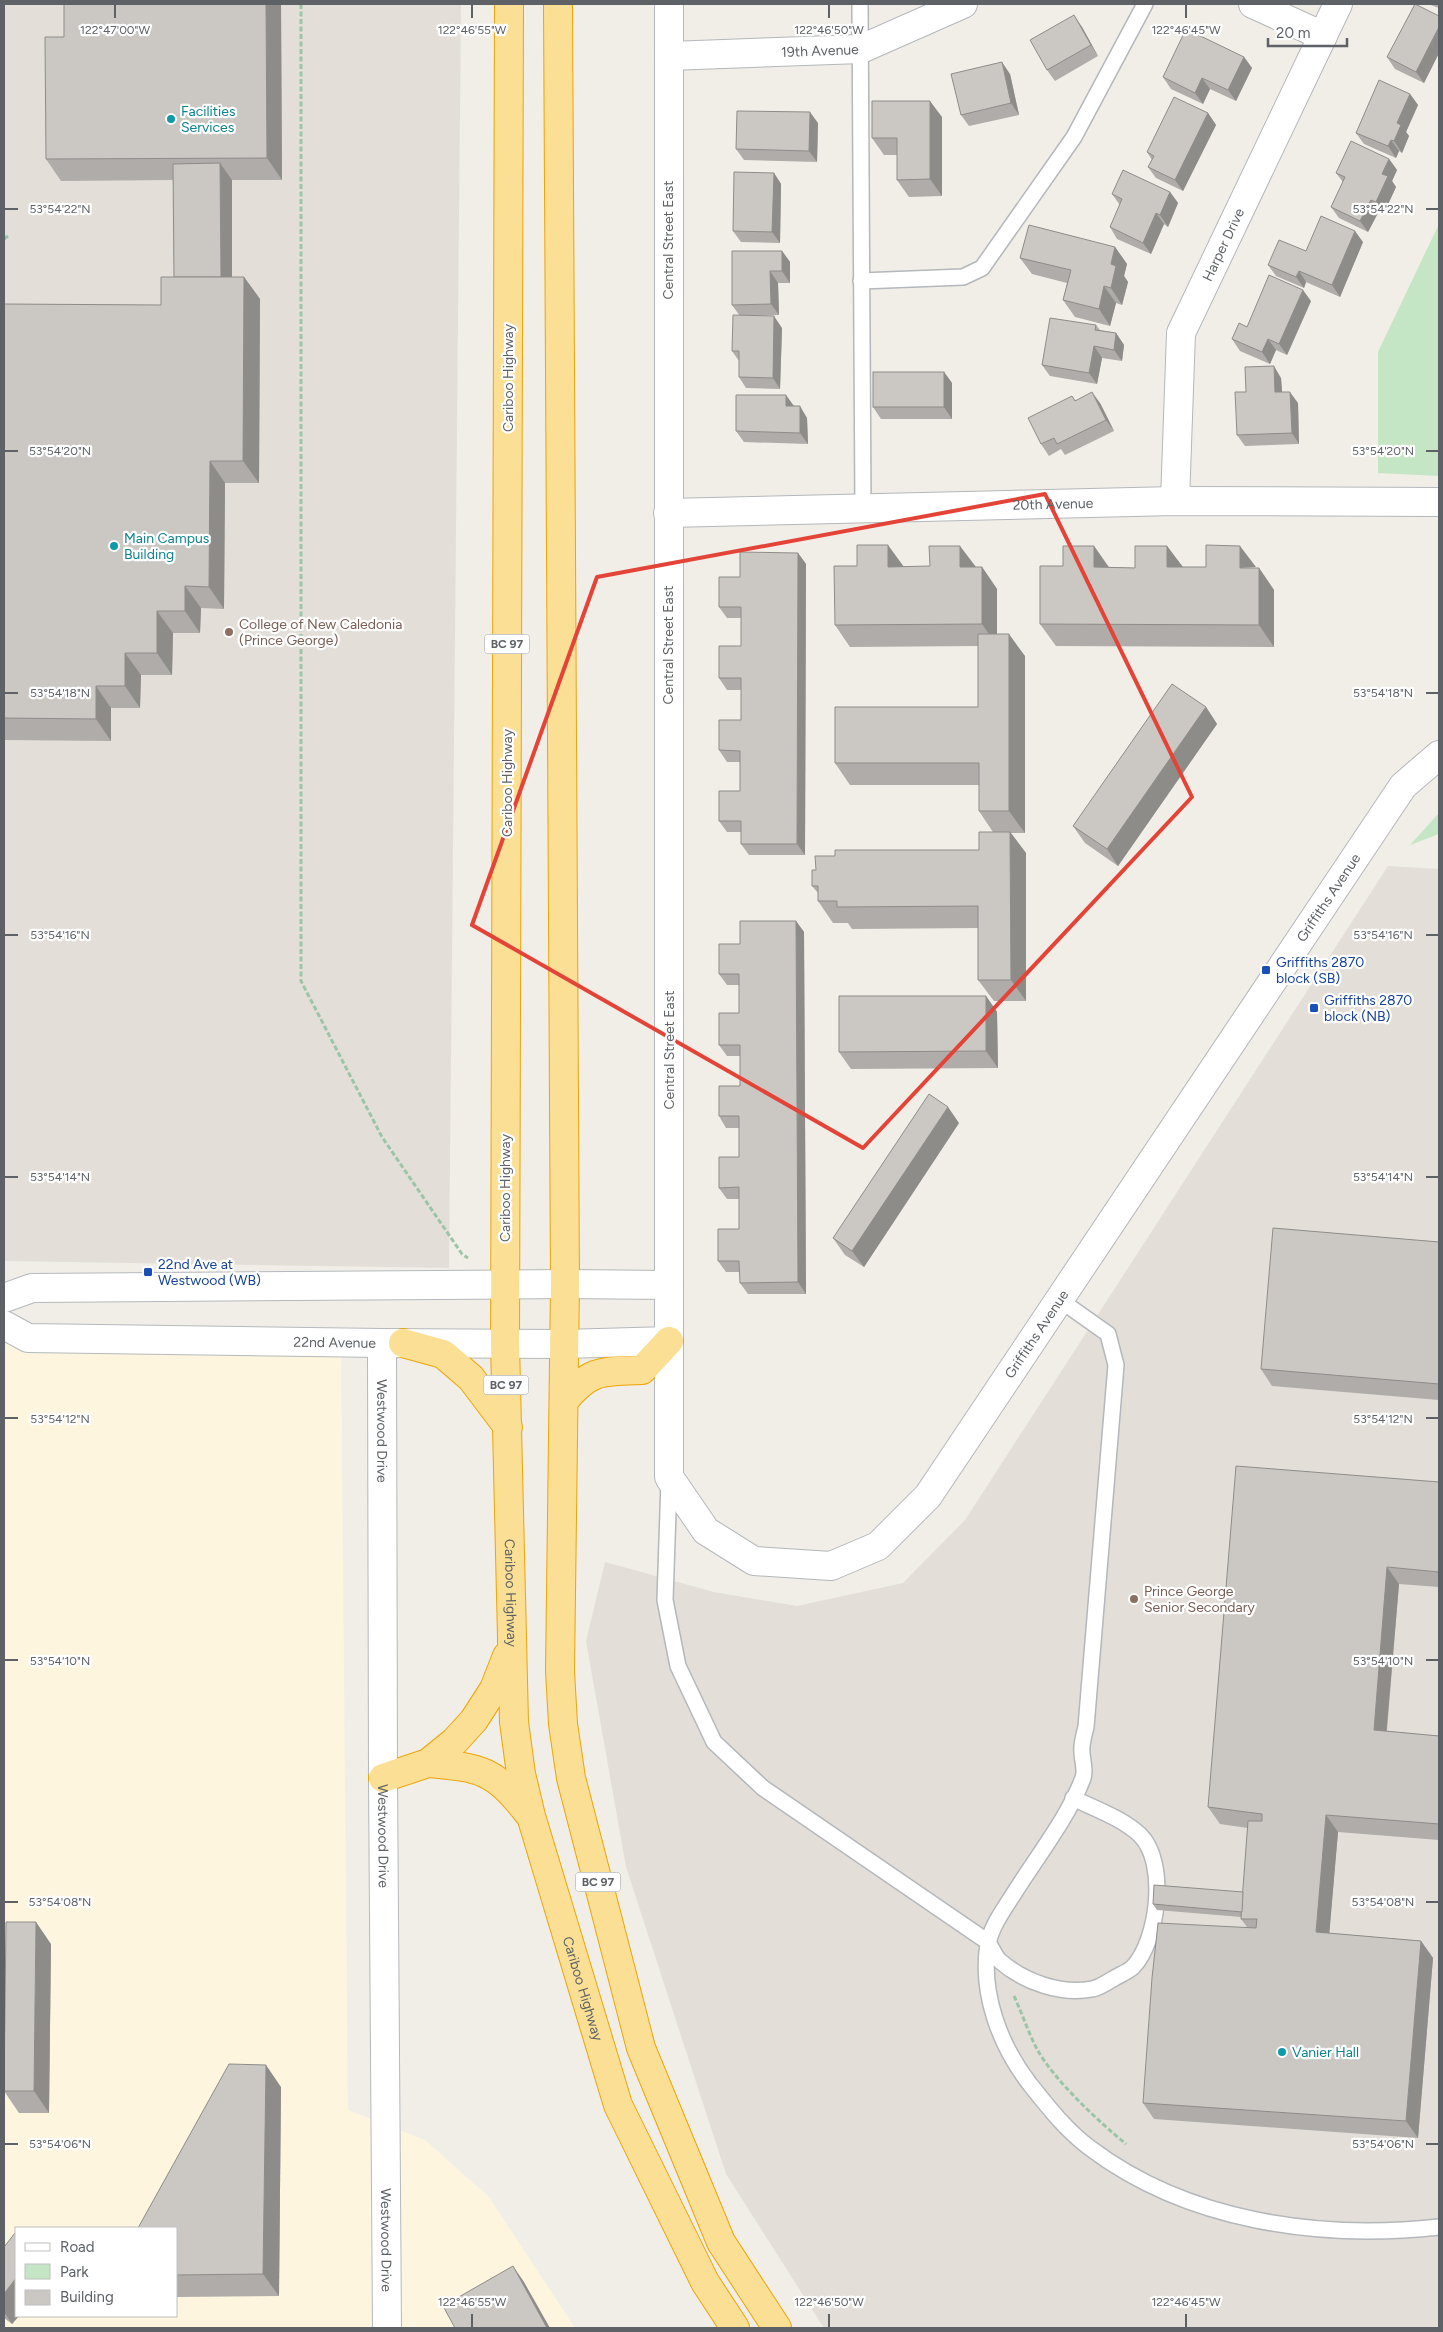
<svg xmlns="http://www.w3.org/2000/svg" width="1443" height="2332" viewBox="0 0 1443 2332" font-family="Figtree,sans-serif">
<rect width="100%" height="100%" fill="#f0eee7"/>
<path fill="#fdf5de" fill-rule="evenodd" d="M4,1338l337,9 7,763 77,30 64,57 86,131h-571zM16,2228h160v88h-160z"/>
<g fill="#e3dfd8">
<path d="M4,4h457l-12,1264 -445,-7z"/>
<path d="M1388,866l51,3v1459h-615l-98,-154 -100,-307 -40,-226 19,-79 109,30 83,14 106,-23 62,-63z"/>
</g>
<g fill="#c4e6c4">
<path d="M1439,224v252l-61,-3v-121z"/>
<path d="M1439,813v21l-29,11z"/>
</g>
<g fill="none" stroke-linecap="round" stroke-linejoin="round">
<g stroke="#b4b7bb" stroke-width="18">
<g id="lane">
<path d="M860,4l3,504"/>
<path d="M861,281l102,-4 19,-9 92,-131 71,-133"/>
<path d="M1060,1300l48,34 8,31 -30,362c-2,8 -5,17 -4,25 0,8 4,18 1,26 -15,40 -47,80 -70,117 -9,14 -22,32 -25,49 -8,49 12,101 41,139 19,24 37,47 61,65 98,74 230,92 349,79"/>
<path d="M669,1481l-4,119 13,66 36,76 49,46 225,154c4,6 7,15 12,19 24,21 61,34 92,28 7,-1 15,-7 21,-10 6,-4 15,-7 20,-12 25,-26 35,-105 7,-132 -18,-17 -45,-26 -67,-37"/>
</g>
</g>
<g stroke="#b4b7bb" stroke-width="30">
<g id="street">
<path id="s1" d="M669,4v1473l37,54 48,30 77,5 47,-20 50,-50 475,-710 36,-31"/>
<path d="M1253,4l70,32"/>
<path id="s2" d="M669,56l192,-7 102,-45"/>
<path id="s3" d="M1175,501l6,-168 157,-329"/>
<path id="s4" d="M668,513l507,-12 264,1"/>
<path d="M565,1284l104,1"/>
<path id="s5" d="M382,1343l1,435"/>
<path d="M564,1344l105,-3"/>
</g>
</g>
<g stroke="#b5b9bd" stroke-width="30">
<g id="secondary">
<path d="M4,1298l28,-10 533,-4"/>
<path id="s6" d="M4,1325l24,13 354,5 182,1"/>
<path id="s7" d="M383,1778l4,550"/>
</g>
</g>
<g stroke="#efa407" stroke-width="30">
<g id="highway">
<path id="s8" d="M509,4l-4,1339 9,379 7,52 10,42 87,289 87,177 30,46"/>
<path d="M558,4l7,1280 -5,387 3,53 8,54 70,270 80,194 56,86"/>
<path d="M403,1343l40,11 28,24 37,49"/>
<path d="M564,1401c26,-32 39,-30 78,-31l27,-29"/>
<path d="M428,1763c53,5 66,6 100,50"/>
<path d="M383,1778l45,-15 27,-22 19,-21 20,-31 13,-33"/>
</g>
</g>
<g stroke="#9cc5a8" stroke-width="3" stroke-dasharray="5 2.5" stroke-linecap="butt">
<path d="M301,4v977l81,156 80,117 6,4"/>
<path d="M4,239l4,-3"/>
<path d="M1014,1996c8,17 14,36 23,53 16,30 62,73 89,95"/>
</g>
<use href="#lane" stroke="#fff" stroke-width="15"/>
<use href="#street" stroke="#fff" stroke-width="28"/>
<use href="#secondary" stroke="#fff" stroke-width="28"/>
<use href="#highway" stroke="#fadf94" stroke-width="28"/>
</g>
<g fill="#afaca9">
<path d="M64,4h217l1,176h-50v97h12l16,22 -1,184h-34l-1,126 -23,-1 -1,25h-27l-1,42h-31l-1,33h-29v33l-107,-1v-436l157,1 13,-28 -1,-97 -112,1 -15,-22 18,-122z"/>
<path d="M1428,4h11v4z"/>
<path d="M1439,16v37l-15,30 -29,-14 -8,-12z"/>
<path d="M1082,27l16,29 -43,25 -8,-11z"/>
<path d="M1244,57l8,11 -16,33 -26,-12 -7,15 -32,-15 -8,-12z"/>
<path d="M1010,74l9,41 -50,11 -8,-11z"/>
<path d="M1410,94l8,11 -12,27 3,4 -7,17 -3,-2 -3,7 -32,-14 -8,-11z"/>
<path d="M1208,113l8,12 -33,66 -27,-13 -8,-11 4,-7 -5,-8z"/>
<path d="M942,117v79l-33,1 -12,-17v-25h-13l-12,-17z"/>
<path d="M818,123l-1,39 -73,-2 -8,-11z"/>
<path d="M1389,159l8,11 -5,11 4,6 -12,26 -5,-2 -11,21 -29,-14 -8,-11 12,-25 -7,-9z"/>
<path d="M774,173l7,11 -1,59 -39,-1 -8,-11z"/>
<path d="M1170,192l8,11 -10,24 -4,-3 -13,30 -34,-15 -7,-12 10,-22 -8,-11z"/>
<path d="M1363,242l-23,55 -34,-15 -2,6 -28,-12 -8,-11 38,-14z"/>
<path d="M1115,247l12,17 -3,12 4,6 -6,23 -6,-2 -6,23 -35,-9 -12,-17 4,-17 -35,-9 -12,-16z"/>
<path d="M782,251l8,11v21h-12l1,32 -32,1 35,12 -2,61 -34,-1 -7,-11v-16l-7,-10 8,-35 -8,-11z"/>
<path d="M1311,301l-24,54 -11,-5 -6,14 -30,-13 -8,-12 15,-12z"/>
<path d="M1096,325l4,5 16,3 8,12 -2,16 -20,-3 -5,26 -47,-8 -8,-11z"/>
<path d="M944,372l8,11v36h-71l-8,-12z"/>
<path d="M1281,378l1,14 16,11 1,41 -54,2 -8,-11 9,-43z"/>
<path d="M1072,396l3,4 25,3 14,28 -49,24 -4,-6 -12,7 -8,-12z"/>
<path d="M794,406l13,12 1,26 -64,-2 -8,-11z"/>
<path d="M1094,546l15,21 26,1 32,-22 15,21 77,1 15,22v57l-218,-1 -16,-22z"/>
<path d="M798,553l8,11 -1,291h-56l-8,-11v-12h-14l-8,-11 21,-30v-29h-13l-8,-12 22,-30v-30h-14l-8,-12 22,-32v-28h-14l-8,-11 21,-30z"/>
<path d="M903,567h79l15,22v45l28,22v177h-14l15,20v148h-32l-16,-21v-52l-126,1 -4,-6h-15l-15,-22v-8l-6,-7 4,-16 19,-14 144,-6 14,-18 -14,-21v-26h-129l-15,-22 143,-56v-61l-128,1 -15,-22z"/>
<path d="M1206,707l11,17 -99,142 -33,-23 -12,-17z"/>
<path d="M796,921l8,11 2,362h-58l-8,-11v-11h-14l-8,-11 21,-32v-30h-12l-8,-11 20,-31v-29h-13l-7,-12 21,-30v-30h-13l-8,-11 20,-32v-28h-12l-8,-11 21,-30z"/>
<path d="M986,996l11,16 1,56 -147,1 -12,-17z"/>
<path d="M959,1123l-95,144 -19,-12 -12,-17z"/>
<path d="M1439,1242v158l-167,-14 -11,-17z"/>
<path d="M1439,1482v105l-40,-3 -12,147 52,5v104l-101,-8 -9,101 92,8 12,17 -15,180 -264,-19 -11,-16 104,-176 -6,-8v-2l-84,-7 -4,-6 90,-12 5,-64 -28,-4 -12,-17z"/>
<path d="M51,1944l-2,169h-30l-15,-22z"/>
<path d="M281,2087l-2,209 -103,1v-69z"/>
<path d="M4,2247l12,69h3l-7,8 -8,-6z"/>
</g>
<g fill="#8e8c89">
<path d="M266,4h15l1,176 -15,-22z"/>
<path d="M1074,15l8,12 16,29 -7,-11z"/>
<path d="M1439,27v26l-15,30 -8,-11z"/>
<path d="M1244,57l8,11 -16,33 -8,-11z"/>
<path d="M1002,62l8,12 9,41 -8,-12z"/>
<path d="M1202,78l8,11 -7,15 -8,-11z"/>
<path d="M1410,94l8,11 -12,27 3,4 -7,17 -8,-12 3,-18z"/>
<path d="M930,101l12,16v79l-12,-17z"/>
<path d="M810,112l8,11 -1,39 -8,-11z"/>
<path d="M1208,113l8,12 -33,66 -8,-11z"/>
<path d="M1391,140l8,11 -3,7 -8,-12z"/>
<path d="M1389,159l8,11 -5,11 4,6 -12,26 -8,-11 6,-28z"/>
<path d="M220,163l12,17v119l-11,-16z"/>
<path d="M774,173l7,11 -1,59 -8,-11z"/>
<path d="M1170,192l8,11 -10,24 -8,-12z"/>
<path d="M1371,200l8,11 -11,21 -8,-11z"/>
<path d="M1156,213l8,11 -13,30 -8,-11z"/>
<path d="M1355,231l8,11 -23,55 -8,-12z"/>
<path d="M1115,247l12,17 -3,12 4,6 -6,23 -11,-17v-24z"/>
<path d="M782,251l8,11v21l-8,-12z"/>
<path d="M770,271l8,12 1,32 -8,-11z"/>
<path d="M1299,271l7,11 -2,6 -8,-11z"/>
<path d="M244,277l16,22 -1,184 -16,-22z"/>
<path d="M1104,286l12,17 -6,23 -11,-17z"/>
<path d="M1303,290l8,11 -24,54 -8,-11z"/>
<path d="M774,316l8,12 -2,61 -7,-11z"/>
<path d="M1116,333l8,12 -2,16 -8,-11z"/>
<path d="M1268,339l8,11 -6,14 -8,-12z"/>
<path d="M1094,346l8,12 -5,26 -8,-11z"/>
<path d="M1274,366l7,12 2,26 -8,-12z"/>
<path d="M944,372l8,11v36l-8,-12z"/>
<path d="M1092,392l8,11 14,28 -8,-11z"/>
<path d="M1290,392l8,11 1,41 -7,-11z"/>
<path d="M786,395l8,11v12l-8,-12z"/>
<path d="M800,406l7,12 1,26 -8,-11z"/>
<path d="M210,461l15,22 -1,126 -15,-22z"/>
<path d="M888,545l16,22h-16z"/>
<path d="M960,546l16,21h-16z"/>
<path d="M1094,546l15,22 -15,-1z"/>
<path d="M1167,546l16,21h-16z"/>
<path d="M1240,546l16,21 -16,1z"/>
<path d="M798,553l8,11 -1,291 -8,-11z"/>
<path d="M982,567l15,22v57l-15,-22z"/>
<path d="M1259,568l15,22v57l-15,-22z"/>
<path d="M185,586l16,22 -1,25 -15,-22z"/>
<path d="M157,611l16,22 -1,42 -15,-22z"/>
<path d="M1009,634l16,22v177l-16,-22z"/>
<path d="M125,653l16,22 -1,33 -15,-22z"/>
<path d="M96,686l15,22v33l-15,-22z"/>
<path d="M1206,707l11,17 -99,142 -11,-17z"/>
<path d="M1010,832l16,21v148l-15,-21z"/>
<path d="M796,921l8,11 2,362 -8,-12z"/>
<path d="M986,996l11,16 1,56 -12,-17z"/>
<path d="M948,1107l11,16 -95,144 -12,-16z"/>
<path d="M1387,1567l12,17 -14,163 -11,-17z"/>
<path d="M1326,1815l12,17 -10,117 -12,-17z"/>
<path d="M36,1922l15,22 -2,169 -15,-22z"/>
<path d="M1421,1941l12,17 -15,180 -12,-17z"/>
<path d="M266,2065l15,22 -2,209 -16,-22z"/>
<path d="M513,2266l11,16 26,46h-3z"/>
<path d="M16,2278v38h3l-7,8 -8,-12v-18z"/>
</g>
<g fill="#cbc8c4" stroke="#8e8c89">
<path d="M64,4h202l1,154 -221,1 -1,-122h19z"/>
<path d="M1415,4l24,12v11l-23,45 -29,-15z"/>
<path d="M1074,15l17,30 -44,25 -17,-30z"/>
<path d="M1186,29l58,28 -16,33 -26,-12 -7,15 -32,-16z"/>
<path d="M1002,62l9,41 -50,12 -10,-41z"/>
<path d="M1379,80l31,14 -13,29 4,2 -7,16 -3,-1 -3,6 -32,-13z"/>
<path d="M1174,97l34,16 -33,67 -27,-13 6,-11 -7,-4z"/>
<path d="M872,101h58v78l-33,1v-42h-25z"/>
<path d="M737,111l73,1 -1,39 -73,-2z"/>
<path d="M1351,141l38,18 -7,15 6,2 -12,26 -5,-2 -11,21 -29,-14 14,-30 -9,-4z"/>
<path d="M220,163l1,114h-47l-1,-113z"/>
<path d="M1123,170l47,22 -10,23 -4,-2 -13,30 -33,-16 12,-28 -10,-5z"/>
<path d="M734,172l40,1 -2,59 -39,-1z"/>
<path d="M1321,216l34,15 -23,54 -33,-14 -3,6 -28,-12 11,-25 27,11z"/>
<path d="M1029,225l86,22 -4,17 5,2 -5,22 -7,-2 -5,23 -36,-9 8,-30 -51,-12z"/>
<path d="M732,251h50v20h-12l1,33 -39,1z"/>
<path d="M1269,275l34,15 -24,54 -11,-5 -6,13 -30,-13 7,-16 8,4z"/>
<path d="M161,277h83l-1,184h-33l-1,126 -24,-1v25h-28v42h-32v33h-29v33l-92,-1v-414l157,1z"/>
<path d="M733,315l41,1 -1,62 -34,-1v-26h-7z"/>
<path d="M1050,318l46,7 -1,5 21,3 -2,17 -20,-4 -5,27 -47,-8z"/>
<path d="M1274,366l1,26h15l2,41 -55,2 -2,-43h11l-1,-25z"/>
<rect x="873" y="372" width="71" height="35"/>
<path d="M1092,392l14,28 -49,24 -3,-6 -13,6 -13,-26 44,-22 3,5z"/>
<path d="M736,395h50v11h14v27l-64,-2z"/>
<path d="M857,545h31v22l42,-1 -1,-20h31v21h22v57l-147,1 -1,-59h23z"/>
<path d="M1206,545l34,1v22h19v57l-219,-1v-58h23v-20h31v21l41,1v-22h32v21h39z"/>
<path d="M740,552l58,1 -1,291h-56v-23h-22v-30h21v-40l-21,-1v-30h22v-42h-22v-32h22v-39h-22v-30h21z"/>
<path d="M978,634h31v177h-30v-48h-144v-56h143z"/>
<path d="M1172,684l34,23 -99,142 -34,-23z"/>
<path d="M979,832h31l1,148h-33v-74l-141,1v-6h-19v-15h-6v-16h4l-1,-14h20v-6h144z"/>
<path d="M740,921h56l2,361 -58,1 -1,-22h-21v-32h21v-42l-20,1v-31h20v-41h-20v-30h21v-41h-21v-32h20v-39h-20v-30h21z"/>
<path d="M839,996h147v55l-147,1z"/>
<path d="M929,1094l19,13 -96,144 -19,-13z"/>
<path d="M1273,1228l166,14v142l-178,-15z"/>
<path d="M1236,1466l203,16v90l-52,-5 -13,163 65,6v88l-113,-9 -10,117 105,9 -15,180 -263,-18 9,-125 6,-55 98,5 1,-9h-16l1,-18 6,-80h14v-7l-54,-7z"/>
<path d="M1154,1885l89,7 -1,20 -89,-8z"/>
<path d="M6,1922h30l-2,169h-30z"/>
<path d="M229,2064l37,1 -3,209 -87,1v-47h-38z"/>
<path d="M15,2233l1,1v44l-12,16v-47z"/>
<path d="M513,2266l34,62h-92l-12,-22z"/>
</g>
<path fill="none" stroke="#e44438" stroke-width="4" stroke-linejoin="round" d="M1045,494l147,303 -329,351 -391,-223 125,-348z"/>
<path fill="none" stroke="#5e6266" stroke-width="2" d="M115,5v13M472,5v13M829,5v13M1186,5v13M5,209h13M1426,209h12M5,451h13M1426,451h12M5,693h13M1426,693h12M5,935h13M1426,935h12M5,1177h13M1426,1177h12M5,1418h13M1426,1418h12M5,1660h13M1426,1660h12M5,1902h13M1426,1902h12M5,2144h13M1426,2144h12M472,2314v13M829,2314v13M1186,2314v13"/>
<g fill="#0f9aa8" stroke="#fff" stroke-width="2">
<circle cx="171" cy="119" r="5"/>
<circle cx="114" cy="546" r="5"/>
<circle cx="1282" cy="2052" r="5"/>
</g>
<g fill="#8d6e63" stroke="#fff" stroke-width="2">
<circle cx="229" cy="632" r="5"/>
<circle cx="1134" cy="1599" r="5"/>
</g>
<g fill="#1a4fb4" stroke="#fff" stroke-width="2">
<rect x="1261" y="965" width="10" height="10" rx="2.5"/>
<rect x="1309" y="1003" width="10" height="10" rx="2.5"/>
<rect x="143" y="1267" width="10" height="10" rx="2.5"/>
</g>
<g text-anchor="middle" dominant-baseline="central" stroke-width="4.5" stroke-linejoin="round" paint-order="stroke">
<g fill="#fff" stroke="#8e9194" stroke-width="1">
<rect x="484.5" y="634.5" width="45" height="19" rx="4"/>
<rect x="483.5" y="1375.5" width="45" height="19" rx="4"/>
<rect x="575.5" y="1872.5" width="45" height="19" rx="4"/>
</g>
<g font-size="12" font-weight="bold" fill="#5e6266">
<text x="507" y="644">BC 97</text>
<text x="506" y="1385">BC 97</text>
<text x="598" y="1882">BC 97</text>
</g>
<g font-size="14" fill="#5e6266" stroke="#fff">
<text stroke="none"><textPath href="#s2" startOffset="151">19th Avenue</textPath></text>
<text transform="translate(668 240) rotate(-90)">Central Street East</text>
<text stroke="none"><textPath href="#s3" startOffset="266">Harper Drive</textPath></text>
<text transform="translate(508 378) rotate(-90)">Cariboo Highway</text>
<text stroke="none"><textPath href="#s4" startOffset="385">20th Avenue</textPath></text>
<text transform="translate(668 645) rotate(-90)">Central Street East</text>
<text transform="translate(507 783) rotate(-90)">Cariboo Highway</text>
<text stroke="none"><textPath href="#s1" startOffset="2514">Griffiths Avenue</textPath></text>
<text transform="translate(669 1050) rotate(-90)">Central Street East</text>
<text transform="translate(505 1188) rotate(-90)">Cariboo Highway</text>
<text stroke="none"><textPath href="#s1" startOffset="1989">Griffiths Avenue</textPath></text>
<text stroke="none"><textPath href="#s6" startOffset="334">22nd Avenue</textPath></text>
<text stroke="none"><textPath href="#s5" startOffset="88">Westwood Drive</textPath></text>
<text stroke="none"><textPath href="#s8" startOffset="1589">Cariboo Highway</textPath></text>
<text stroke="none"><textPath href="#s7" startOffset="58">Westwood Drive</textPath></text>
<text stroke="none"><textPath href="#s8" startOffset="1994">Cariboo Highway</textPath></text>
<text stroke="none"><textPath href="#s7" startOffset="462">Westwood Drive</textPath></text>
</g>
<g font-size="14" fill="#0d838f" stroke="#fff" text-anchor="start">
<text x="181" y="111">Facilities<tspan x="181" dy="16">Services</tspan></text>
<text x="124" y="538">Main Campus<tspan x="124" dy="16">Building</tspan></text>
<text x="1292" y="2052">Vanier Hall</text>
</g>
<g font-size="14" fill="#785e54" stroke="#fff" text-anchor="start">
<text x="239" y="624">College of New Caledonia<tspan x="239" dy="16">(Prince George)</tspan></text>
<text x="1144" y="1591">Prince George<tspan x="1144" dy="16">Senior Secondary</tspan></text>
</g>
<g font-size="14" fill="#164399" stroke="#fff" text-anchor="start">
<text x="1276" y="962">Griffiths 2870<tspan x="1276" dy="16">block (SB)</tspan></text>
<text x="1324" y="1000">Griffiths 2870<tspan x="1324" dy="16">block (NB)</tspan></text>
<text x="158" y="1264">22nd Ave at<tspan x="158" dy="16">Westwood (WB)</tspan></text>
</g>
</g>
<g font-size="12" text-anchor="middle" fill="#5e6266" stroke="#fff" stroke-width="4.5" stroke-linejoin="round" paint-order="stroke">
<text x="115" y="34">122°47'00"W</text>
<text x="472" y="34">122°46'55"W</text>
<text x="829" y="34">122°46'50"W</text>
<text x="1186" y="34">122°46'45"W</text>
<text x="60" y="213">53°54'22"N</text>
<text x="1383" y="213">53°54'22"N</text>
<text x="60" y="455">53°54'20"N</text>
<text x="1383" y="455">53°54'20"N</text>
<text x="60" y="697">53°54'18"N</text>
<text x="1383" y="697">53°54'18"N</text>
<text x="60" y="939">53°54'16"N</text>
<text x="1383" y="939">53°54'16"N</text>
<text x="60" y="1181">53°54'14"N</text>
<text x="1383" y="1181">53°54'14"N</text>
<text x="60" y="1423">53°54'12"N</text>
<text x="1383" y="1423">53°54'12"N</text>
<text x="60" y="1665">53°54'10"N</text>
<text x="1383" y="1665">53°54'10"N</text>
<text x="60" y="1906">53°54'08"N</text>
<text x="1383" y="1906">53°54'08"N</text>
<text x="60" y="2148">53°54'06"N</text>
<text x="1383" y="2148">53°54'06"N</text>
<text x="472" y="2306">122°46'55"W</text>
<text x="829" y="2306">122°46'50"W</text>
<text x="1186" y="2306">122°46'45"W</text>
</g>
<rect width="1443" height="2332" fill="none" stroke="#5e6266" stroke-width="10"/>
<rect x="15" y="2227" width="162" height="90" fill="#ffffff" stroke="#bfc0c2"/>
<rect x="25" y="2243" width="25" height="8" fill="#ffffff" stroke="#bfc0c2"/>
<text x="60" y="2252" font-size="15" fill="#5e6266">Road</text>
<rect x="25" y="2264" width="25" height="15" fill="#c4e6c4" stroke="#bfc0c2"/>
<text x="60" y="2277" font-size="15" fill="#5e6266">Park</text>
<rect x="25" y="2290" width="25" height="15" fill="#cbc8c4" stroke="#bfc0c2"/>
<text x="60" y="2302" font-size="15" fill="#5e6266">Building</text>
<path d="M1268 38v8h79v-8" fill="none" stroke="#5e6266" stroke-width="2.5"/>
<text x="1276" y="38" font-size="15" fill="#5e6266" stroke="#ffffff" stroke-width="4" paint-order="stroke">20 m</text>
</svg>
